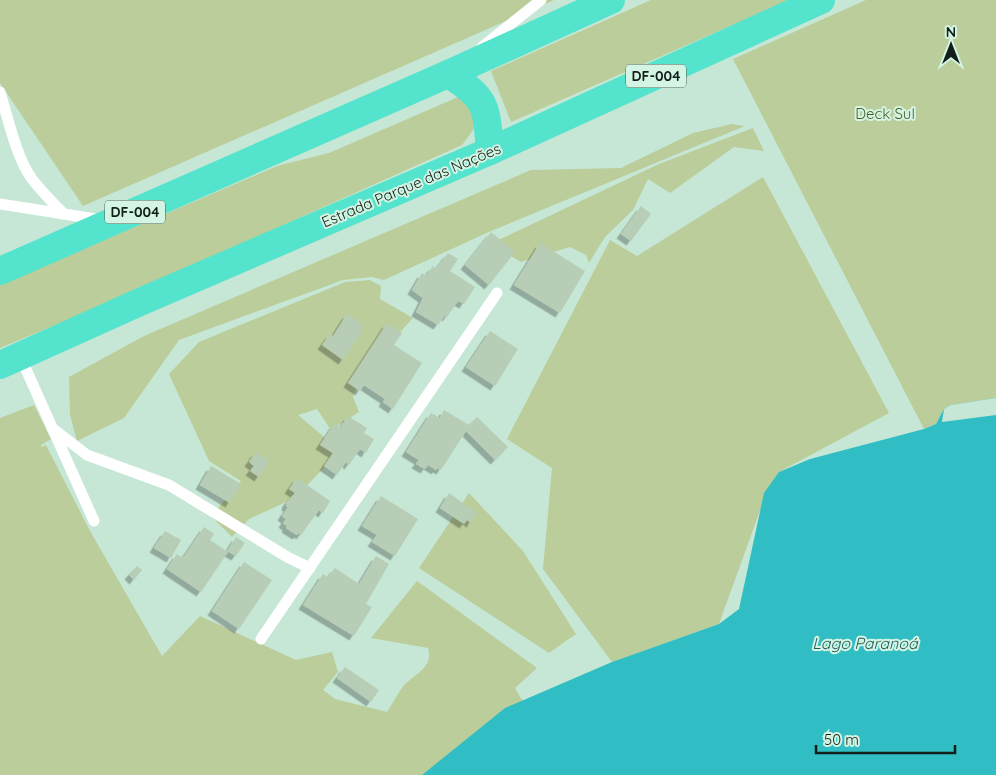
<svg xmlns="http://www.w3.org/2000/svg" width="996" height="775" viewBox="0 0 996 775" font-family="Quicksand,sans-serif">
<defs>
<filter id="shadow"><feDropShadow dx="-4.5" dy="4.5" stdDeviation="0" flood-color="#0004"/></filter>
</defs>
<rect width="100%" height="100%" fill="#c7e7d6"/>
<g fill="#bacd9a">
<path d="M0,0h554l-471,206 -83,-123z"/>
<path d="M651,0h139l-279,122 -20,-51z"/>
<path d="M866,0h130v398l-45,7 -7,4 -8,15 -12,5 -191,-370z"/>
<path d="M465,94l16,25 -19,26 -346,155 -116,48v-63l277,-119 52,-13z"/>
<path d="M732,124l13,2 -254,105 -107,49 -12,-3 -29,3 -164,60 -55,78 -47,23 -7,-26 -1,-38 75,-41 387,-166 90,-2 72,-35z"/>
<path d="M753,128l11,23 -30,-4 -64,46 -22,-14 -15,31 -28,27 -16,26 -3,-8 -16,-8 -49,15 -31,-18 169,-80z"/>
<path d="M763,177l126,236 -110,59 -17,33 -43,119 -107,38 -69,-93 9,-101 -45,-29 103,-199 27,16z"/>
<path d="M370,280l11,6 -1,13 33,19 -51,56 -9,23 6,15 -28,18 -14,-21 -19,6 25,21 12,20 -40,42 -46,21 -17,18 -21,-21 30,-35 -32,-20 -40,-87 30,-32 146,-60z"/>
<path d="M34,405l17,34 -10,6 1,2 4,-2 44,86 72,125 38,-40 96,44 36,-8 6,20 -15,18 12,9 52,13c6,-9 11,-19 17,-27 11,-11 30,-18 24,-37l-57,-10 46,-57 120,87 -22,20 20,34 -62,53h-473v-357z"/>
<path d="M469,493l54,58 53,83 -27,19 -130,-85z"/>
</g>
<path fill="#30bec4" d="M996,398v377h-574l83,-67 107,-46 107,-38 20,-15 25,-116 15,-21 31,-13 114,-30 12,-5 8,-15 7,-4z"/>
<path fill="#c7e7d6" d="M996,398v17l-54,7 2,-13 7,-4z"/>
<g fill="#b7cdb5" filter="url(#shadow)">
<path d="M641,206l10,8 -20,27 -10,-7z"/>
<path d="M491,232l24,20 -26,33 -24,-20z"/>
<path d="M540,243l45,28 -25,42 -46,-28z"/>
<path d="M448,253l10,6 -8,12 25,16 -11,17 -6,-3 -11,16 -2,-2 -7,10 -22,-13 7,-14 -11,-8 10,-17 4,3 7,-10 3,3z"/>
<path d="M347,314l16,11 -3,5 3,1 -20,29 -21,-15 8,-11 3,2z"/>
<path d="M387,323l15,10 -8,12 28,18 -29,46 -10,-7 2,-3 -21,-14 -4,6 -12,-8z"/>
<path d="M490,331l28,18 -23,37 -29,-19z"/>
<path d="M444,410l25,15 8,-8 31,30 -13,13 -29,-29 -25,39 -4,-2 -1,2 -8,-5 -3,4 -9,-5 3,-4 -13,-8 25,-39 9,5z"/>
<path d="M348,416l19,12 -3,5 10,6 -8,14 -6,-4 -11,16 -3,-3 -9,13 -13,-9 9,-13 -13,-8 14,-21 6,4z"/>
<path d="M256,452l13,9 -10,16 -9,-6 4,-5 -5,-4z"/>
<path d="M211,466l30,18 -11,19 -30,-18z"/>
<path d="M297,478l33,23 -7,12 -4,-3 -18,25 -2,-2 -2,2 -11,-7 1,-2 -4,-3 3,-4 -4,-3 6,-9 -2,-1 1,-4 8,-9 -6,-4z"/>
<path d="M449,493l28,20 -6,10 -4,-3 -3,4 -24,-16z"/>
<path d="M381,496l37,23 -23,37 -23,-14 5,-7 -15,-9z"/>
<path d="M204,527l10,7 -4,6 18,12 -27,40 -34,-23 10,-15 6,4z"/>
<path d="M165,531l16,9 -10,18 -17,-10z"/>
<path d="M236,537l9,6 -9,13 -9,-5z"/>
<path d="M376,556l13,8 -23,40 6,3 -18,29 -51,-31 20,-31 5,3 7,-9 24,16z"/>
<path d="M244,562l28,18 -33,49 -27,-18z"/>
<path d="M137,566l5,4 -8,10 -5,-5z"/>
<path d="M345,667l34,23 -8,12 -34,-24z"/>
</g>
<g fill="none" stroke-linecap="round" stroke-linejoin="round">
<g stroke="#fff" stroke-width="11">
<path d="M482,47l59,-47"/>
<path d="M0,92c8,26 16,65 32,87 10,13 21,24 32,35"/>
<path d="M0,204l102,16"/>
<path d="M20,356l74,165"/>
<path d="M52,428l35,27 82,30 120,73 21,10"/>
<path d="M261,639l236,-346"/>
</g>
<g stroke="#54e3cc" stroke-width="28">
<path d="M448,74c40,25 38,32 42,77"/>
<path d="M0,271l448,-197 163,-74"/>
<path d="M0,365l140,-63 350,-151 331,-151"/>
</g>
</g>
<g text-anchor="middle" dominant-baseline="central" stroke-width="4" stroke-linejoin="round" paint-order="stroke">
<g fill="#d4f5e3" stroke="#4c5e55" stroke-width="1">
<rect x="626" y="64.5" width="60" height="23" rx="4"/>
<rect x="105" y="200.5" width="60" height="23" rx="4"/>
</g>
<g font-size="14" font-weight="bold" fill="#121e18">
<text x="656" y="76">DF-004</text>
<text x="135" y="212">DF-004</text>
</g>
<g font-size="15" fill="#4b5e23" stroke="#d4f5e3">
<text x="885" y="113">Deck Sul</text>
</g>
<g font-size="15" fill="#121e18" stroke="#d4f5e3">
<text transform="translate(411 185) rotate(-23)">Estrada Parque das Nações</text>
</g>
<g font-size="16" font-style="italic" fill="#245b5e" stroke="#d4f5e3">
<text x="865" y="643">Lago Paranoá</text>
</g>
</g>
<g transform="translate(951 45)" stroke="#d4f5e3" stroke-width="4" paint-order="stroke">
<path d="M0-4L9 19L0 12L-9 19Z" fill="#121e18"/>
<text y="-8" font-size="14" font-weight="bold" text-anchor="middle" fill="#121e18">N</text>
</g>
<path d="M816 745v8h139v-8" fill="none" stroke="#121e18" stroke-width="2.5"/>
<text x="824" y="745" font-size="15" fill="#121e18" stroke="#d4f5e3" stroke-width="4" paint-order="stroke">50 m</text>
</svg>
